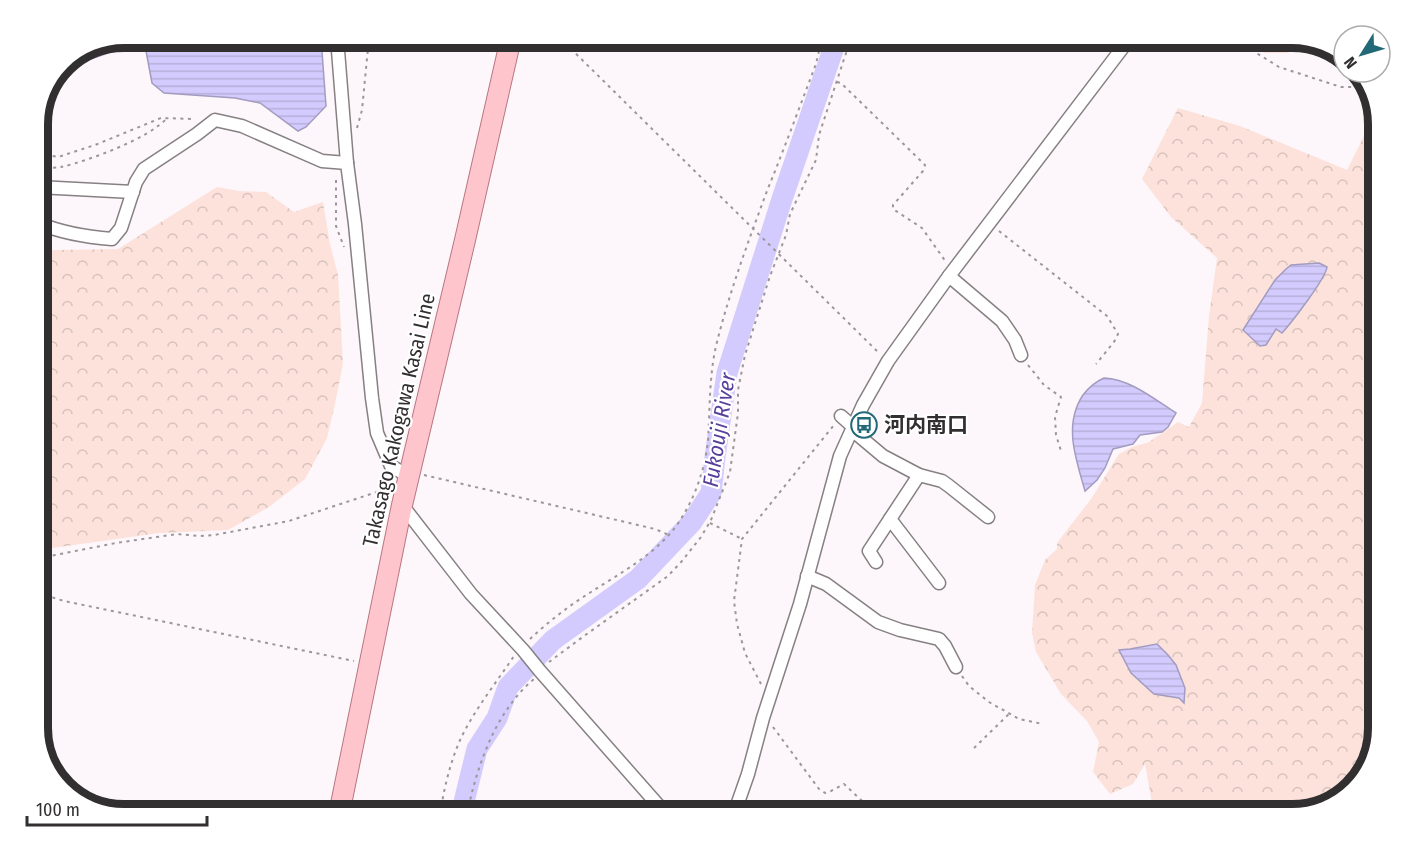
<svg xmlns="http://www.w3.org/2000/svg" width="1416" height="852" viewBox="0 0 1416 852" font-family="'Fira Sans Condensed','Noto Sans JP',sans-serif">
<defs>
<pattern id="forest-crowns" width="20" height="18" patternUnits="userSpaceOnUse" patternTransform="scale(1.5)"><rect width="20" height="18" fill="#fce2db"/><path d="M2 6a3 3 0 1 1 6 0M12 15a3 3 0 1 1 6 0" fill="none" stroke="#d8c2bc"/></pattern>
<pattern id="water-rules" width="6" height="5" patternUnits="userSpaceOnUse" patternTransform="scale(1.5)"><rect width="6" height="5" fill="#d3cbfd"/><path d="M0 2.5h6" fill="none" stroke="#b6afd9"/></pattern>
</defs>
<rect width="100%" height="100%" fill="#fdf6fa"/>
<g fill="url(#forest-crowns)">
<path d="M1238,38h54l10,2 -14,13h-23l-28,-14z"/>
<path d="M1178,108l62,18 107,44 29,-58 2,6v611l-11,43 -32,31 -42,11h-139l-9,-50 -12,20 -23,10 -17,-22 6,-30 -12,-21 -26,-27 -25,-42 -4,-19 3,-48 10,-25 12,-11v-6l34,-44 28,-45 13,-7 17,-5 29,-20 11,5 13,-24 7,-87 8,-58 -46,-41 -29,-38z"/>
<path d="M217,187l22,4 27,1 28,20 29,-10 7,42 8,31 5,88 -8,41 -8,34 -22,41 -36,28 -41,23 -69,3 -121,17v-298l16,-2 64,-1z"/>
</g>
<g fill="url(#water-rules)" stroke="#a39cc0" stroke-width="1.5">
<path d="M124,38h197l5,68 -20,21 -8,4 -38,-28 -25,-5 -71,-5 -12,-10 -6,-32 -9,-8 -78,27 4,-8z"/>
<path d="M1319,263l8,4c-1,11 -35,55 -45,66l-6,-4 -10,16 -6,1 -17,-16 32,-50 11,-11 5,-4z"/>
<path d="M1104,378c26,1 50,21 72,35l-8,14 -6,5 -22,3 -7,9 -20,5 -8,19 -8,12 -12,11c-9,-32 -22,-66 -2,-96 6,-8 12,-13 21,-17z"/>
<path d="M1157,644l11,11 8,10 9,23 -1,15 -5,-5 -25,-4 -23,-21 -12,-23 11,-1z"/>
</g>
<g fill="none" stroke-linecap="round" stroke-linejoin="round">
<path stroke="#d3cbfd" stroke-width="21" d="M461,814l16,-65 20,-31 11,-31 45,-47 85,-61 54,-57 19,-29 4,-36 12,-84 55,-174 55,-161"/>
<g stroke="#868083" stroke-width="15">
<g id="minor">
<path d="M337,38l10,125 8,61 17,174 5,35 14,33 17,10"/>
<path d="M38,187l95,5"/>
<path d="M38,223c24,10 48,14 74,16l9,-11 15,-46 8,-13 53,-35 18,-14 27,6 80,35 25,2"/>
<path d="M949,276l53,45 13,19 6,15"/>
<path d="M841,416l9,8 4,2"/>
<path d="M852,430l31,26 36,19 23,6 7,5 39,31"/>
<path d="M402,505l69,89 52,56 17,21 126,143"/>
<path d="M890,519l49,64"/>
<path d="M876,562l-7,-11 50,-76"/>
<path d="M807,576l19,8 52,38 22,8 39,9 6,7 11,21"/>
<path d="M734,814l14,-40 15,-56 37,-114 40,-148 23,-51 25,-44 61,-85 181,-238"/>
</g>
</g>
<g stroke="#b77780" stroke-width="22">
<path id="primary" d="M339,814l63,-309 63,-265 46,-202"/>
</g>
<g stroke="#9b9699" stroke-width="2" stroke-dasharray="3 4.5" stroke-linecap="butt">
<path d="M560,38l320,316"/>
<path d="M1232,38l47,29 62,20h11l12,-9"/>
<path d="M837,82l4,1 84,82 -2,6 -30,34v4l29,19 24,34"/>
<path d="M357,128l5,-18 7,-72"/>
<path d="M38,153l20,4 37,-12 66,-27 34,1"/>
<path d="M38,168c7,0 16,0 23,-1 27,-6 89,-29 106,-49"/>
<path d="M336,180v46l8,21"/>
<path d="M999,231l108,85 11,18 -4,8 -18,22"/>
<path d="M1028,365l16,20 17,12 -6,20 1,18 5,16"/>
<path d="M424,475l231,54 14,6"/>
<path d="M710,523l32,16"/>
<path d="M38,556l7,1 71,-14 61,-9 22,2 15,-1 75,-14 100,-33"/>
<path d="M38,593l26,8 290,60"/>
<path d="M530,639c18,-17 40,-34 61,-47 31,-20 67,-39 88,-70 16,-24 26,-53 29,-81 2,-31 1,-64 8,-95 13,-53 32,-104 51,-155 17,-42 33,-85 49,-127l6,-26"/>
<path d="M549,662l35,-26 84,-60 14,-15 19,-24 10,-17 19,-48 8,-59v-23l7,-35 25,-79 16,-41 4,-21 26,-54 3,-25 32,-97"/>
<path d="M962,676l7,10 20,16 30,17 24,5"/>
<path d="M761,684l-16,-31 -8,-29 -3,-23 8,-62 92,-114"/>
<path d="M773,727l46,62 6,4 6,-2 13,-7 32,30"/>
<path d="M974,748l36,-35"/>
<path d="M440,814c4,-25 10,-52 21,-76 14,-29 35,-55 53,-82"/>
<path d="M467,814c10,-48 28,-102 67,-135"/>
</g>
<use href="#minor" stroke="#fff" stroke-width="12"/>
<use href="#primary" stroke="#ffc5cd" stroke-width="20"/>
</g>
<defs>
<g id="bus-ring" transform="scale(1.35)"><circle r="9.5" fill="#fff" stroke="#226977" stroke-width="1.5"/><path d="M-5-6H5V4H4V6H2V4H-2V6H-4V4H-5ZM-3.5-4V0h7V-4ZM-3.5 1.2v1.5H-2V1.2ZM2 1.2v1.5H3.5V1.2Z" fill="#226977"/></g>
</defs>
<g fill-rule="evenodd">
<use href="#bus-ring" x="864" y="425"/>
</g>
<g text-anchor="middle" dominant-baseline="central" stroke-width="4.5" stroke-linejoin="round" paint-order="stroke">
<g font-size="21" fill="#322f30" stroke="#fff">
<text transform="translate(399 420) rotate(-77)">Takasago Kakogawa Kasai Line</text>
</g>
<g font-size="21" font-weight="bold" fill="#322f30" stroke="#fff" text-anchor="start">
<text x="884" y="425">河内南口</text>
</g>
<g font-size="22" font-style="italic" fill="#583f9c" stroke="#fff">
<text transform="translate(719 430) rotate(-81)">Fukouji River</text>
</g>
</g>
<path d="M0 0H1416V852H0ZM124 48H1292A76 76 0 0 1 1368 124V728A76 76 0 0 1 1292 804H124A76 76 0 0 1 48 728V124A76 76 0 0 1 124 48Z" fill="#fff" fill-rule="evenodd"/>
<path fill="none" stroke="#322f30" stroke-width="8" d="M124 48H1292A76 76 0 0 1 1368 124V728A76 76 0 0 1 1292 804H124A76 76 0 0 1 48 728V124A76 76 0 0 1 124 48Z"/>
<g transform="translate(1362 54) rotate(233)"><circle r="28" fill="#ffffff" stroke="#adacac" stroke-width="1.5"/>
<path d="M0-4.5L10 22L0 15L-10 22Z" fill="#226977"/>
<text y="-9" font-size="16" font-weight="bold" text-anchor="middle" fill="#322f30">N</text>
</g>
<path d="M27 816v9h180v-9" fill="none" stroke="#322f30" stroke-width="3"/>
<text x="36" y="816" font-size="18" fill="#322f30" stroke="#ffffff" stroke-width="4.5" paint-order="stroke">100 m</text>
</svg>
